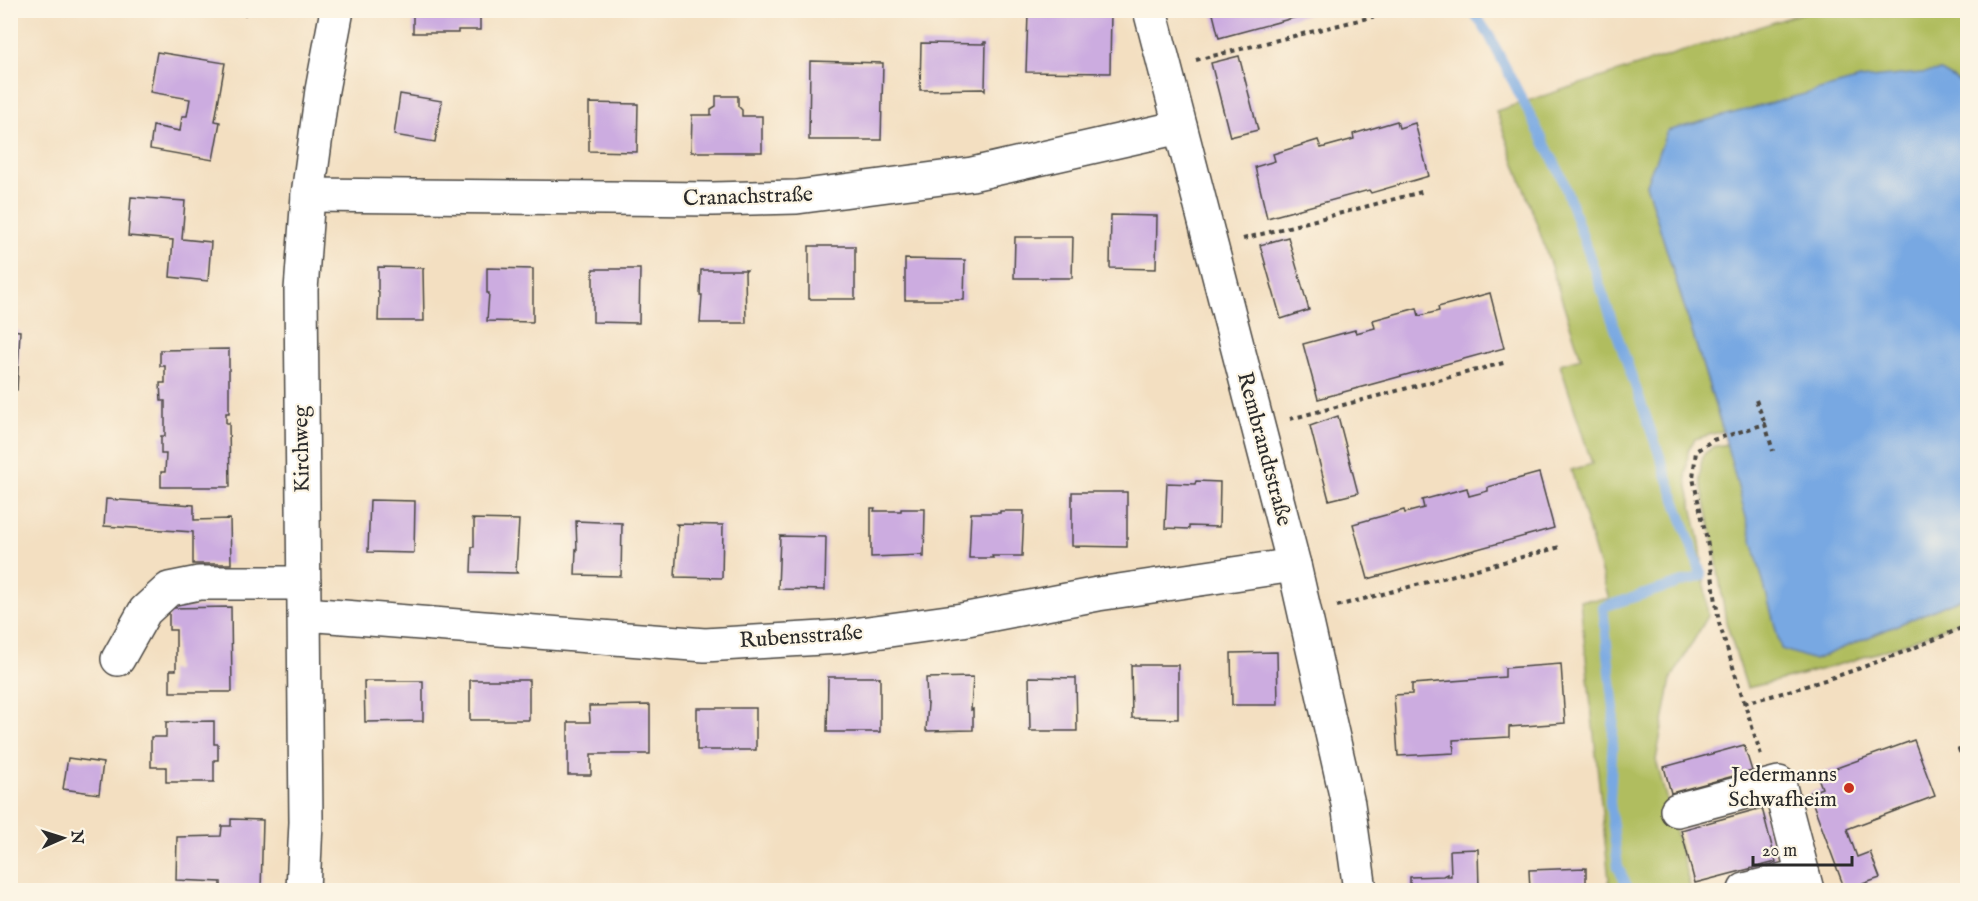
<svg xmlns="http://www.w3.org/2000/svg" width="1978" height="901" viewBox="0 0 1978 901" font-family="'IM FELL English',serif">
<rect width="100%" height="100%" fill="#fcf5e5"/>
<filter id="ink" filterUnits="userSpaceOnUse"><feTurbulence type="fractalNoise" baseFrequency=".0167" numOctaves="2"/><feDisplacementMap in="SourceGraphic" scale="12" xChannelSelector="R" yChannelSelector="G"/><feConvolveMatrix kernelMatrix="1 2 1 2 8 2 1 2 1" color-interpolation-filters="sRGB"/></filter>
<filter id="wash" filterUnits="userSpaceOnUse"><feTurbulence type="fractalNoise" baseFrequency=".008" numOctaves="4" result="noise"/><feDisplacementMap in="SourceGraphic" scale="24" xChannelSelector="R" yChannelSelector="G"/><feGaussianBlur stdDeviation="1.35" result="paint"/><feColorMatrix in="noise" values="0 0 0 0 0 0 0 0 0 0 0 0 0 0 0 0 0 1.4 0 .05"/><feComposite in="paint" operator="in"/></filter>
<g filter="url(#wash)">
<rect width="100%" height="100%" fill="#f3dfc1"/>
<g fill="#b0bd5f" stroke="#6e7445" stroke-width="1.5">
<path d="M1809,11h158v75l-27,-15 -294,113 77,247 -28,8 -7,11 -2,29 14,63 8,74 -37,63 -15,81 35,130h-81l-30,-290 29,-1 -38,-129 21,-6 -32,-100 21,-6 -42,-128 -43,-119z"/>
<path d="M1727,444l10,37 77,179 153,-64v22c-70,32 -144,53 -220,70l-21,-66 -13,-84 -13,-59 1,-15 3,-10 9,-7z"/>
</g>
<path fill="#78a8e2" stroke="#526a86" stroke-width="1.5" d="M1941,71l26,15v510l-153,64 -33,-11 -58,-218 -77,-247 21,-53 193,-52z"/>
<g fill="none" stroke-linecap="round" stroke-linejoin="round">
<path stroke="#78a8e2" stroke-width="10" d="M1472,10l17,25 72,140 141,401 -99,31 11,102 -4,93 8,65 11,23"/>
</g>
<g id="blocks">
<g fill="#ccace0">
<path d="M224,10h22l-1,5z"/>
<path d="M413,10h67v20h-22v3h-45z"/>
<path d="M1072,10h39l-1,63 -84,-1 2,-58 44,1z"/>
<path d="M1212,10h107v1l-100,27z"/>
<path d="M984,42h2l-1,49 -2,-2 -63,1 1,-47 63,1z"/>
<path d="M157,52l68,11 -10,58 5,1 -7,38 -63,-11 3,-23 27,5 2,-15h5l3,-17 -40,-7z"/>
<path d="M1239,56l19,74 -28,7 -19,-74z"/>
<path d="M810,61l73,2 -2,77h-72z"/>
<path d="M400,94l42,7 -7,41 -41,-7z"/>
<path d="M716,96h22v10l4,4v6h20v36h-71l1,-37h19v-6l5,-3z"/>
<path d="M589,103l49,1 -1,48 -48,-1z"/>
<path d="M1397,121l2,7 16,-5 14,53 -58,17 -2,-3 -102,28 -12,-51 20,-6 -2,-7 45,-14 3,8 33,-9 -1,-5z"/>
<path d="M131,197l54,4 -3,38 29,3 -3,39 -38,-4 3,-37 -45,-4z"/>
<path d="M1111,215l46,1 -1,53 -46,-1z"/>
<path d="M1015,237h58l-1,41h-58z"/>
<path d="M1288,237l21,73 -28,9 -21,-74z"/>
<rect x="809" y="246" width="46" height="53"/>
<path d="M905,259l60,1 -1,40h-59z"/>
<path d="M378,267l46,1 -1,2 1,51h-46l1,-29h-1z"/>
<path d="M487,268l46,1v53l-46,-1 2,-28h-2z"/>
<path d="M593,269h47l-1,54 -46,-1z"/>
<path d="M701,270h46l-2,2 1,51h-46l2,-28h-2z"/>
<path d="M1490,293l14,55 -186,51 -15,-55 52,-14 1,3 19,-5 -2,-8 44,-12 2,8 20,-5 -1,-4z"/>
<path d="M10,330l10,1 -3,59 -7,-1z"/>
<path d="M229,349v64h-3v10h3l1,64h-69v-15h4l1,-18h-5v-18h4v-35h-4l-1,-18h5v-17h-5v-16z"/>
<path d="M1338,416l20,77 -29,7 -19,-74z"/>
<path d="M10,419l4,1 -2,28h-2z"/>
<path d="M1539,473l15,55 -186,51 -15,-55 51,-14 1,3 19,-5 -2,-8 45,-12 2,8 19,-5v-4z"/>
<path d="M1196,481l24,1 -1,45 -30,-1v3l-24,-1 2,-45 28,1z"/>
<path d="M1072,492h55v55l-55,-1z"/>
<path d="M106,499l88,6v15l36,-1 1,45h-38v-32l-89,-6z"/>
<path d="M370,500l45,1 -1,52 -46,-1z"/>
<path d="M871,508h4l-1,3h27v-2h24l-1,48h-2v-2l-51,2z"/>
<path d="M1000,511h24l-2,45h-30l1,2h-24l2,-45h29z"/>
<path d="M472,519l47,1 -3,51 2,2 -47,-1 1,-25h2v-26z"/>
<path d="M576,521l46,2 -1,53 -46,-1 1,-26 1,1z"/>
<path d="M676,524l47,1 -1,53 -47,-1 3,-51z"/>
<path d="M780,536l46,1 -1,53 -47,-1z"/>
<path d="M231,607l1,85h-62v-22h6v-40h-7v-22z"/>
<path d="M1277,652l1,53h-46l-1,-52z"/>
<path d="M1561,664l4,59 -56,4v10l-56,3 1,13 -56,3 -4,-61 18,-1v-10l93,-7v-9z"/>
<path d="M1131,665h47v54l-46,-1z"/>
<path d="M828,677h52v55h-53z"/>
<path d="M973,677l-2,33 2,-1v21l-47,1 2,-28h-1l-1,-25z"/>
<path d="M1029,677l47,1 1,53h-47z"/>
<rect x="470" y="680" width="59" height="40"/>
<path d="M364,681h59v40l-58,1z"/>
<path d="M650,705v49h-59v21h-23v-53h22l-1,-16z"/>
<rect x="697" y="708" width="59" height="42"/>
<path d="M214,721v23h4v16h-4v22h-48v-15h-15v-30h15v-15z"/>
<path d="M1914,740l21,56 -88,33 10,28 13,-5 10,26 -35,12 -36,-97 13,-5 -5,-13z"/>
<path d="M1744,745l8,26 -81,22 -7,-26z"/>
<path d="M68,758l35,5 -4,31 -36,-5z"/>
<path d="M1762,808l14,54 -81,21 -14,-53z"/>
<path d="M231,819l32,1 -2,70h-40v-8l-45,-2 1,-43 44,-1 1,-10h9z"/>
<path d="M1478,849l1,41h-69v-13l33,-1 4,-2v2h4l-1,-26z"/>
<path d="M1586,868v22h-56l-1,-20z"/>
</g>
</g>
</g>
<g filter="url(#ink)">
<use href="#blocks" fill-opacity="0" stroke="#494642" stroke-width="1.5"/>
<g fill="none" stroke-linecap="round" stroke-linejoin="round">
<g stroke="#494642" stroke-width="36">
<g id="minor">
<path d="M1150,10l144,555 54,239 12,86"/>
<path d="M308,195l405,4 84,-2 175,-23 208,-47"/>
<path d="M305,614l400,31 134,-8 123,-17 136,-26 196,-29"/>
<path d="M118,659l27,-48 24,-22 30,-6h105"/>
<path d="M1677,810l102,-27 28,107"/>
<path d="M303,890l3,-68 -5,-532 7,-95 14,-105 15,-80"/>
<path d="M1745,890l58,-15"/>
</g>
</g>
<g stroke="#494642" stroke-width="4" stroke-dasharray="4.5 4.5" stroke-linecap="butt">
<path d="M1196,60l192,-47"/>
<path d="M1243,239l182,-48"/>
<path d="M1756,400l9,24"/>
<path d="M1290,419l217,-57"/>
<path d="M1337,606l223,-59"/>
<path d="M1744,703c77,-19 152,-46 224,-78"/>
<path d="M1968,746l-9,3 9,26"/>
<path d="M1761,755l-42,-132 -12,-83 -14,-62 3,-27 17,-11 52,-16 8,27"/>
</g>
<use href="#minor" stroke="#fff" stroke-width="33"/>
</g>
</g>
<circle fill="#c8321e" stroke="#fcf5e5" stroke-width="2" cx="1849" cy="788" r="6"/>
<g text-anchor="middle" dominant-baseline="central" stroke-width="4.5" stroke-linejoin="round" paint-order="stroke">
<g font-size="22" fill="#2b2b2b" stroke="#fcf5e5">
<text transform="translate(748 197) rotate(-2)">Cranachstraße</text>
<text transform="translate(302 449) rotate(-91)">Kirchweg</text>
<text transform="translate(1264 449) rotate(75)">Rembrandtstraße</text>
<text transform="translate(801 637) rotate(-4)">Rubensstraße</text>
</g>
<g font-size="22" fill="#2b2b2b" stroke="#fcf5e5" text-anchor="end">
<text x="1837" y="775">Jedermanns<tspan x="1837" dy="25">Schwafheim</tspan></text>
</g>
</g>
<rect width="1978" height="901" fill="none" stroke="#fcf5e5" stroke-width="36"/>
<g transform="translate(63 838) rotate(87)" stroke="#fcf5e5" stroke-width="4.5" paint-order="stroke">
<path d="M0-4.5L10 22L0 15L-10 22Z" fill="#2b2b2b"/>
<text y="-9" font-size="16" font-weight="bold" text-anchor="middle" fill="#2b2b2b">N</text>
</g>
<path d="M1753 856v9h99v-9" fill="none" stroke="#2b2b2b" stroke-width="3"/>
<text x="1762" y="856" font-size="18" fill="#2b2b2b" stroke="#fcf5e5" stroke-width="4.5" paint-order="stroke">20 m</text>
</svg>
